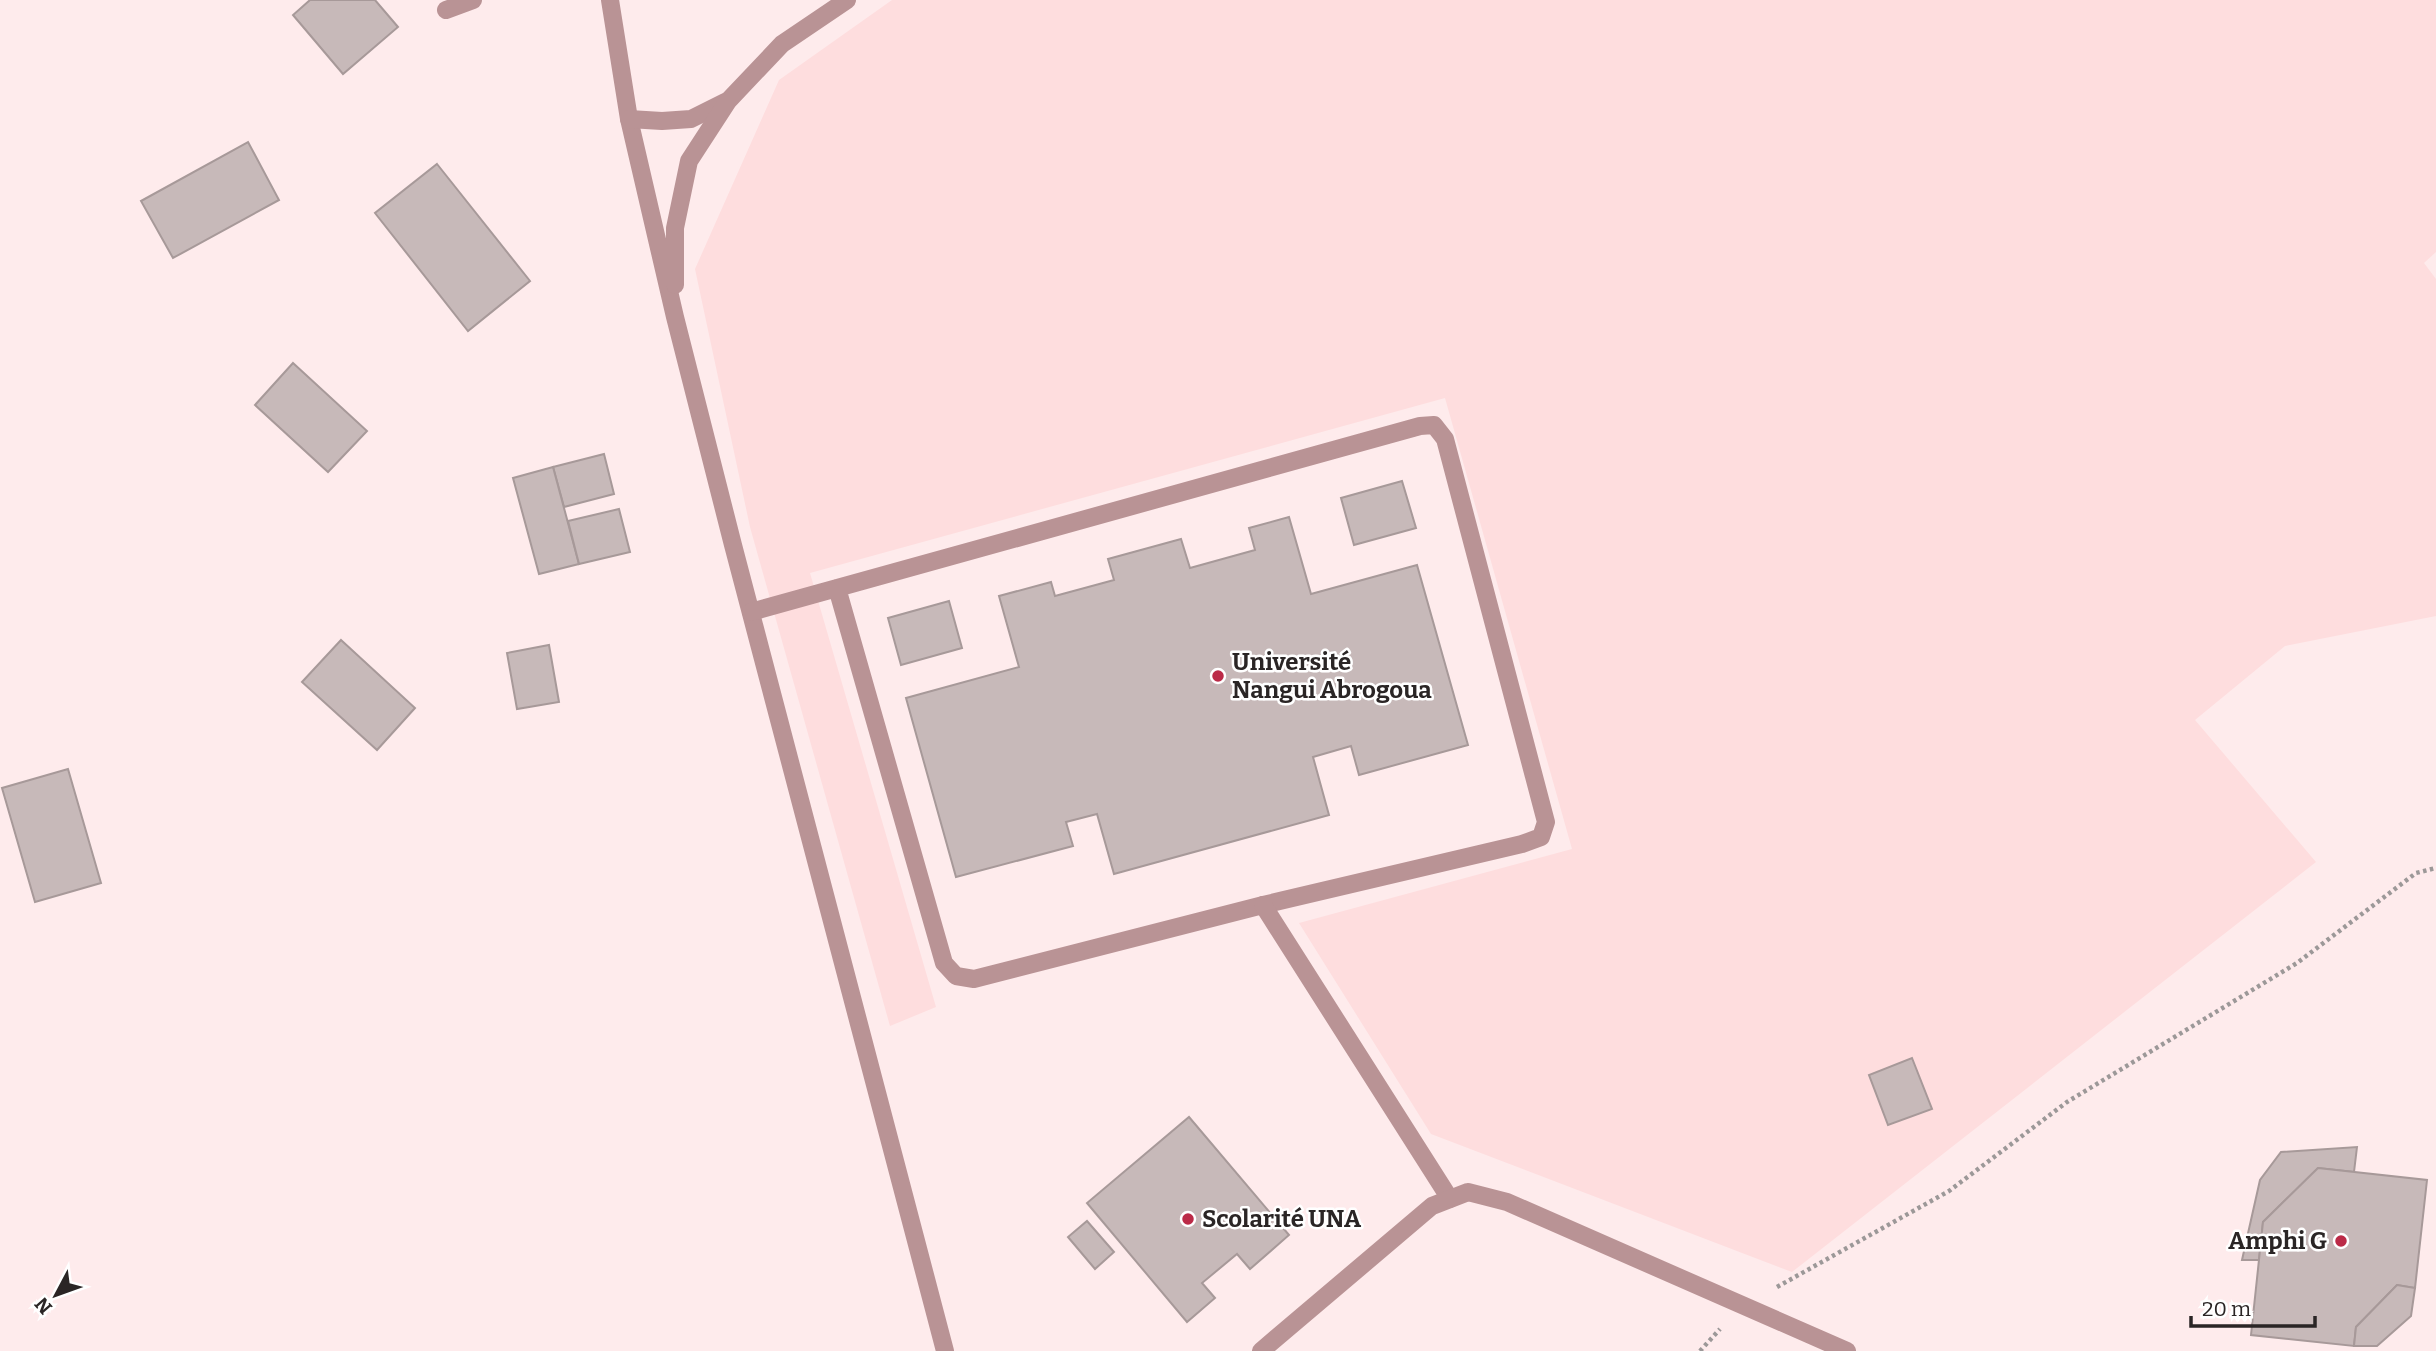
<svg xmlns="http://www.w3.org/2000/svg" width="2436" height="1351" viewBox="0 0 2436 1351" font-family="Bitter,serif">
<rect width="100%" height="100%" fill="#fefbfb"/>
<rect fill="#feebec" x="0" y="0" width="2436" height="1351"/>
<path fill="#feddde" d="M892,0h1544v252l-12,11 12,16v337l-151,30 -90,74 121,142 -524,410 -361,-138 -132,-211 273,-74 -127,-451 -635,175 126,434 -46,19 -140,-499 -55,-258 84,-189z"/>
<g fill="#c7b9b9" stroke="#a79999" stroke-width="2">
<path d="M310,0h65l23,27 -55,47 -50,-59z"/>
<path d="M248,142l31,58 -106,58 -32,-57z"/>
<path d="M437,164l93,117 -62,50 -93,-118z"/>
<path d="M293,363l74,68 -39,41 -73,-67z"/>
<path d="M604,454l10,40 -50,13 -11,-40z"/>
<path d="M553,467l26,97 -40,10 -26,-96z"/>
<path d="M1402,481l14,47 -62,17 -13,-47z"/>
<path d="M619,509l11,43 -51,12 -11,-43z"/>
<path d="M1289,517l22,77 106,-29 51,180 -109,30 -8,-29 -38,11 16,58 -215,59 -17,-60 -31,8 7,24 -117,31 -50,-179 113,-31 -20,-71 52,-14 4,14 59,-16 -6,-21 73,-20 9,29 65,-18 -6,-22z"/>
<path d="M949,601l13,47 -61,17 -13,-47z"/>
<path d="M341,640l74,68 -38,42 -75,-68z"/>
<path d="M549,645l10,57 -42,7 -10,-56z"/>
<path d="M68,769l33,114 -66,19 -33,-114z"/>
<path d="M1912,1058l20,51 -44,16 -19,-50z"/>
<path d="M1189,1117l100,118 -39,34 -13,-15 -35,29 13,15 -28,24 -100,-119z"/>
<path d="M2357,1147l-3,25 -36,-4 -55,54 -4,38h-17l18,-80 21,-28z"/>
<path d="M2318,1168l109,12 -12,108 -18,-3 -41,42 -2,19 -103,-11 12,-113z"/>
<path d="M1087,1221l27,31 -19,17 -27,-32z"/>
<path d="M2397,1285l18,3 -4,28 -34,30h-23l2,-19z"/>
</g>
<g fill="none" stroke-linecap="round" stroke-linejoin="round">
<g stroke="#9c9898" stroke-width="4.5" stroke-dasharray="3.5 3.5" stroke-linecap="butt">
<path d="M1777,1287l172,-96 118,-89 230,-139 119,-90 20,-5"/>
<path d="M1700,1351l20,-22"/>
</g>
<g stroke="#b99395" stroke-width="18">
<path d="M610,0l19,119 46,198 58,228 212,806"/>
<path d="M446,10l27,-10"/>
<path d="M629,119l33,2 29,-2 34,-17"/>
<path d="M675,285v-57l14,-67 39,-60 54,-57 65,-44"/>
<path d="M751,612l669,-186 14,-1 11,14 101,383 -5,15 -19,7 -259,61 -289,74 -18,-3 -12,-13 -107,-375"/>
<path d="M1263,905l187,294"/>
<path d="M1261,1351l171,-145 36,-14 39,10 340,149"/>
</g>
</g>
<g fill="#bb2a47" stroke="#fff" stroke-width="2.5">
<circle cx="1218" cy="676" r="7"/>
<circle cx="1188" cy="1219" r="7"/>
<circle cx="2341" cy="1241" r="7"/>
</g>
<g text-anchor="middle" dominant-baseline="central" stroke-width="5" stroke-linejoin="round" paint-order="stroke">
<g font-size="24" font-weight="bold" fill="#2a2525" stroke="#fff" text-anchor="start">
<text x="1232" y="662">Université<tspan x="1232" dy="28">Nangui Abrogoua</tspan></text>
<text x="1202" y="1219">Scolarité UNA</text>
<text x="2327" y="1241" text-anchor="end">Amphi G</text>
</g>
</g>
<g transform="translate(56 1295) rotate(229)" stroke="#ffffff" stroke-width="5" paint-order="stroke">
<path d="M0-5L12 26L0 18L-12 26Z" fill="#2a2525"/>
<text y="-10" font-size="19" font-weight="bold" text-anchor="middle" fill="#2a2525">N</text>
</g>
<path d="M2191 1316v10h124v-10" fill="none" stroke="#2a2525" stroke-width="3.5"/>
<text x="2202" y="1316" font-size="21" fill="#2a2525" stroke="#ffffff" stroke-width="5" paint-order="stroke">20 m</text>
</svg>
